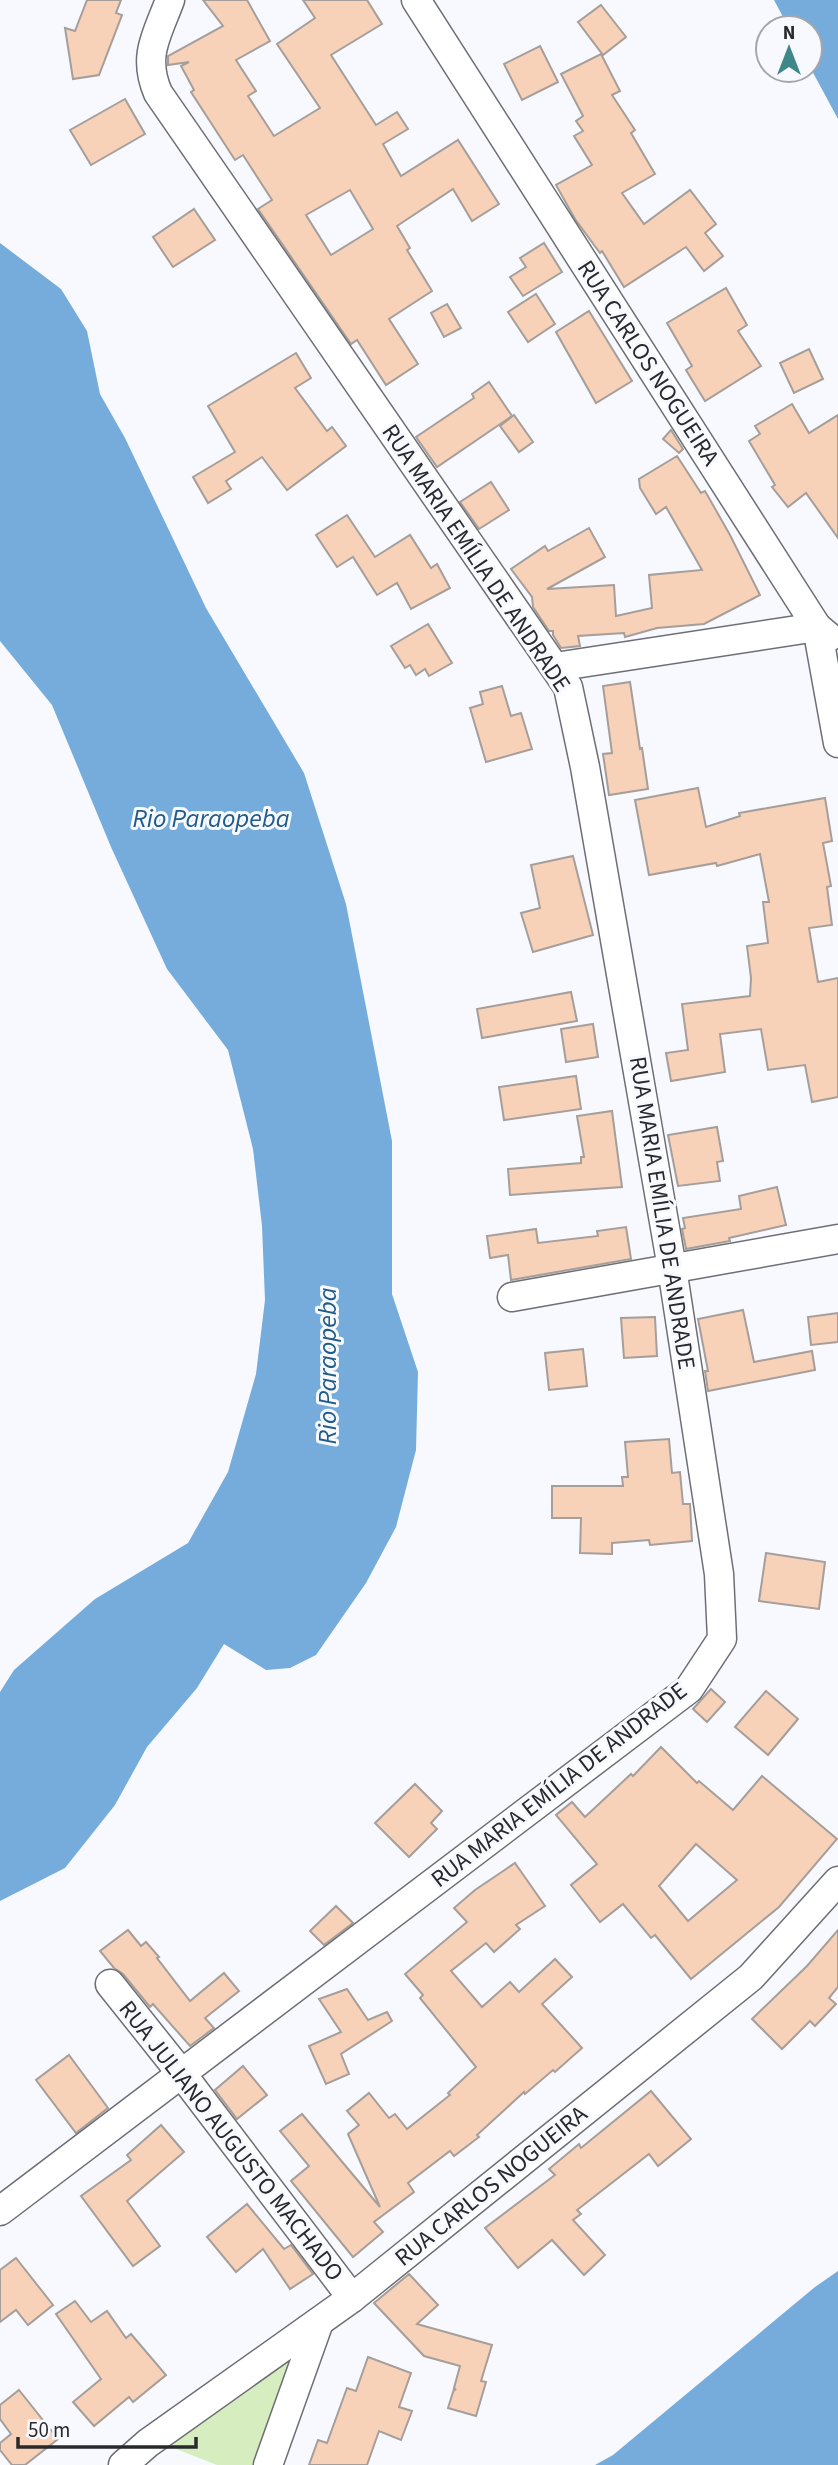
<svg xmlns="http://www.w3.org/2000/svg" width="838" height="2465" viewBox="0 0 838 2465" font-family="'Source Sans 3',sans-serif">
<rect width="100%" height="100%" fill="#f7f9ff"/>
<path fill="#d6edbf" d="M280,2347l19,11 -46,107h-36l-46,-18z"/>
<g fill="#75acdc">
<path d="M774,0h64v119l-28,-52v-39h-21z"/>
<path d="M0,243l61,46 26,42 13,63 25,44 81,170 98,165 42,131 46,237v153l26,78 -2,78 -20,77 -30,56 -50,72 -26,13 -24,2 -42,-26 -27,44 -50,59 -32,58 -50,63 -65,33v-209l14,-22 81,-71 93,-56 40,-71 28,-98 9,-74 -3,-74 -9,-77 -25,-99 -61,-81 -56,-122 -59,-142 -52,-64z"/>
<path d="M838,2271v194h-243l18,-10 202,-168z"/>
</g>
<g fill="#f8d2b8" stroke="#a59e9a" stroke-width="2" fill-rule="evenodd">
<path d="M87,0h34l-5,13 6,2 -23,60 -26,4 -8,-51 10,3z"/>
<path d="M203,0h44l23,41 -34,19 20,31 -8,5 26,40 46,-28 -43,-64 38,-26 -12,-18h64l15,24 -51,31 45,70 21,-13 11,17 -25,15 18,32 57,-36 41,64 -27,17 -19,-32 -56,37 13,22 -3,2 25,41 -43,28 29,45 -32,21 -29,-45 -6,4 -93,-135 14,-9 -29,-45 -8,5 -44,-68 3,-2 -13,-24 8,-4 -21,3v-9l55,-30zM350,190l23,39 -42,26 -25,-40z"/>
<path d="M601,5l25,32 -23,18 -25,-33z"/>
<path d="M540,46l18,36 -36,18 -18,-36z"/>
<path d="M601,54l19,37 -8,4 23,35 -4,3 24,41 -33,19 22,31 46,-34 26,34 -11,9 18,23 -19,15 -18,-24 -62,40 -22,-36 -2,2 -25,-34 -19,-34 36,-20 -18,-29 9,-5 -7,-10 7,-5 -22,-42z"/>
<path d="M125,99l20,35 -54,31 -21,-35z"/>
<path d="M194,209l21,31 -42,27 -20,-30z"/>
<path d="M544,243l18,29 -39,24 -13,-19 16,-10 -6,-9z"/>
<path d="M726,288l21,37 -9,6 23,35 -56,35 -19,-31 6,-4 -25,-43z"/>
<path d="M536,294l19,30 -27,18 -20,-30z"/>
<path d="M447,304l14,24 -17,9 -13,-24z"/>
<path d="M589,311l43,70 -36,22 -40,-71z"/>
<path d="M809,349l14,30 -29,14 -14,-30z"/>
<path d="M296,353l15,25 -16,10 32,43 5,-4 14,19 -59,44 -25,-33 -36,24 5,8 -23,14 -15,-26 42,-25 -27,-46z"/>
<path d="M489,382l23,34 -75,51 -21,-30 58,-39 -2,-4z"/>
<path d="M792,404l17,29 29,-18v123l-32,-45 -18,14 -16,-20 3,-2 -26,-44 11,-7 -5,-8z"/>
<path d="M514,415l19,27 -14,10 -19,-26z"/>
<path d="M671,430l12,19 -4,4 -16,-14z"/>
<path d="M677,456l24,37 4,-2 25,44 30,60 -56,29 -47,4 -32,9 -1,-4 -46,3 2,10 -19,2 -8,-13v-4h-4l-16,-24 -1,-10 -21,-28 34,-23 3,5 41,-23 16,29 -58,32 67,-4 2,31 36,-8 -3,-33 53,-5 -36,-63 -10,7 -16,-26 -1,-9z"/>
<path d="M491,482l18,28 -30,19 -19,-27z"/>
<path d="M347,515l28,42 35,-22 21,33 6,-4 13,24 -39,21 -14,-26 -20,12 -24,-38 -16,10 -21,-32z"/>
<path d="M428,624l24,39 -23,13 -4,-7 -9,6 -6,-10 -5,3 -14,-22z"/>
<path d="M630,682l10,67 2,-1 6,41 -39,6 -6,-41 9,-1 -9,-67z"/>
<path d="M502,686l9,30 10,-3 11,36 -46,13 -16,-54 13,-4 -3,-12z"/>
<path d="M698,788l8,39 34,-11 -1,-3 86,-15 7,43 -9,2 8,43 -4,1 5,38 -23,3 9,54 20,-4v119l-26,5 -7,-37 -37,5 -7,-41 -41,5 5,38 -54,9 -5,-28 22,-3 -6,-46 68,-8 1,-18 -4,-32 21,-3 -5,-41h6l-9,-48 -43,12 -1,-3 -67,12 -14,-75z"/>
<path d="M573,856l20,79 -60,17 -12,-39 19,-5 -9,-43z"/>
<path d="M571,992l6,29 -95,17 -5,-29z"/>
<path d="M593,1024l5,33 -32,5 -5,-33z"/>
<path d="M576,1076l5,33 -77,11 -5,-33z"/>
<path d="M612,1111l10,76 -112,8 -2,-26 73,-6v-6h3l-7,-41z"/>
<path d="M717,1127l6,34 -6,1 3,19 -42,5 -10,-51z"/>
<path d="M777,1187l9,38 -57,13 1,3 -44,8 -4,-20 3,-1 -2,-10 58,-9 -2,-13z"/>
<path d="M626,1227l5,32 -120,21 -3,-25 -18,3 -3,-22 49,-7 2,14 60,-7 -1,-5z"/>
<path d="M743,1310l11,52 58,-11 3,19 -107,21 -3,-20h3l-10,-52z"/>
<path d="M838,1313v29l-27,3 -3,-28z"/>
<path d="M655,1317l2,39 -33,2 -3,-40z"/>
<path d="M583,1349l4,37 -38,4 -4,-37z"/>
<path d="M669,1439l3,34 8,-1 3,32h7l2,37 -42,4 -1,-5 -37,3v11l-32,-1 1,-35h-29v-32h71l-1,-9h6l-3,-35z"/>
<path d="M766,1553l59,9 -6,47 -60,-8z"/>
<path d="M711,1689l14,13 -18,20 -14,-13z"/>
<path d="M766,1691l32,28 -30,36 -33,-28z"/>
<path d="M661,1747l36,36 2,-2 34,29 29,-34 75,63 -58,68 -88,72 -36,-44 -4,3 -28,-34 -23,18 -29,-37 26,-21 -41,-49 16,-13 13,15 46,-43 2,2zM696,1844l41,36 -49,41 -29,-35z"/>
<path d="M415,1784l27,27 -11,12 6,6 -28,28 -34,-34z"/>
<path d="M515,1863l30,43 -29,19 4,4 -26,23 -8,-9 -35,28 31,36 28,-25 9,10 36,-33 17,18 -30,27 40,44 -27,24 -2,-2 -28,24 -1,-2 -47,43 2,2 -25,19 -4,-5 -42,32 6,9 -40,30 9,10 -30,25 -62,-76 18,-15 -29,-35 22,-17 78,93 -32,-73 11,-9 -12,-14 22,-18 20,25 6,-4 12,15 43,-34 -2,-2 28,-26 -56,-69 3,-3 -18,-21 62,-52 -13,-14 21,-18z"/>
<path d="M336,1906l17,17 -29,22 -14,-14z"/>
<path d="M128,1930l13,16 5,-4 13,15 -2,1 33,43 34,-28 15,18 -34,27 9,10 -24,18 -37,-42 -3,3 -27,-33 -9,-6 -14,-17z"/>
<path d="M838,1930v57l-9,11 7,6 -21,22 -5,-5 -28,28 -30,-30 55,-53z"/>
<path d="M347,1989l21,31 19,-8 5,9 -51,33 8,20 -23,10 -17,-38 32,-14 -22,-33z"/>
<path d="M69,2055l39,53 -32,25 -40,-53z"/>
<path d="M243,2066l24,29 -30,24 -22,-29z"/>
<path d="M651,2091l40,48 -33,27 -9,-12 -72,56 4,4 -8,6 32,35 -21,20 -32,-35 -34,28 -33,-40 70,-53 -6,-6 30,-25 2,4z"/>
<path d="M161,2125l23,27 -57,49 33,45 -27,20 -52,-70 50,-36 -4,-5z"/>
<path d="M247,2204l37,45 7,-4 22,29 -23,15 -27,-40 -27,23 -29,-35z"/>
<path d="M16,2258l37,47 -25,20 -12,-15 -16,12v-52z"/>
<path d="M409,2274l29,31 -21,19 75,21 -11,36 5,1 -10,34 -28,-8 6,-19 2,1 -2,-2 6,-22 -36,-10 -50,-53z"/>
<path d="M75,2301l16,21 16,-11 19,27 5,-4 35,41 -33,27 -4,-5 -35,29 -21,-24 28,-23 -45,-65z"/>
<path d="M368,2357l43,16 -12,34 13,4 -11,29 -22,-9 -12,34h-58l9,-25 9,3 20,-55 9,3z"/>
<path d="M19,2390l39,49 -33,26h-13l-12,-15v-7l11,-9 -11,-15v-14z"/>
</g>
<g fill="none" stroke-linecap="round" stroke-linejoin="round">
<g stroke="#6d6f75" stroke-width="31">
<g id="minor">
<path d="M416,0l401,627 21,116"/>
<path d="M555,667l262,-40 12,10"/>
<path d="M512,1297l326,-58"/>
<path d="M110,1984l71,89 171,225"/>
<path d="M0,2211l689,-522 33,-50 -3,-65 -47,-306 -87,-501 -17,-80 -410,-594c-16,-37 -1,-58 12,-93"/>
<path d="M123,2465l25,-22 204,-145 399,-321 87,-96"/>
<path d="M268,2465l51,-143"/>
</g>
</g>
<use href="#minor" stroke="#fff" stroke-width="28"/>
</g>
<g text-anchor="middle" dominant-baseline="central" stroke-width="6" stroke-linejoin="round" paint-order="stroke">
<g font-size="24" fill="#28292b" stroke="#f7f9ff">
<text transform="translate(648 363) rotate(57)">RUA CARLOS NOGUEIRA</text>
<text transform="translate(476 558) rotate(56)">RUA MARIA EMÍLIA DE ANDRADE</text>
<text transform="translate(662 1213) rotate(81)">RUA MARIA EMÍLIA DE ANDRADE</text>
<text transform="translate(559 1785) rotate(-38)">RUA MARIA EMÍLIA DE ANDRADE</text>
<text transform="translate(231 2141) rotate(52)">RUA JULIANO AUGUSTO MACHADO</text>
<text transform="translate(491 2186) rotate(-39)">RUA CARLOS NOGUEIRA</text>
</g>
<g font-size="26" font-style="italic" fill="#205c8a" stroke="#f7f9ff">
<text x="211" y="818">Rio Paraopeba</text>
<text transform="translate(327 1366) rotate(-90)">Rio Paraopeba</text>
</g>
</g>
<g transform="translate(789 49)"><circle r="33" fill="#f7f9ff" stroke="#a4a6aa" stroke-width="2"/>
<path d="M0-5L12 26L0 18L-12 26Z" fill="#408888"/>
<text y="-10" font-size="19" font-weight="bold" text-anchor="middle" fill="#28292b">N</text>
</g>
<path d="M18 2437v10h178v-10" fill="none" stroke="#28292b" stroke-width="3.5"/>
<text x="28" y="2437" font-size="21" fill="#28292b" stroke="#f7f9ff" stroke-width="5" paint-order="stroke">50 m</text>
</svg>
